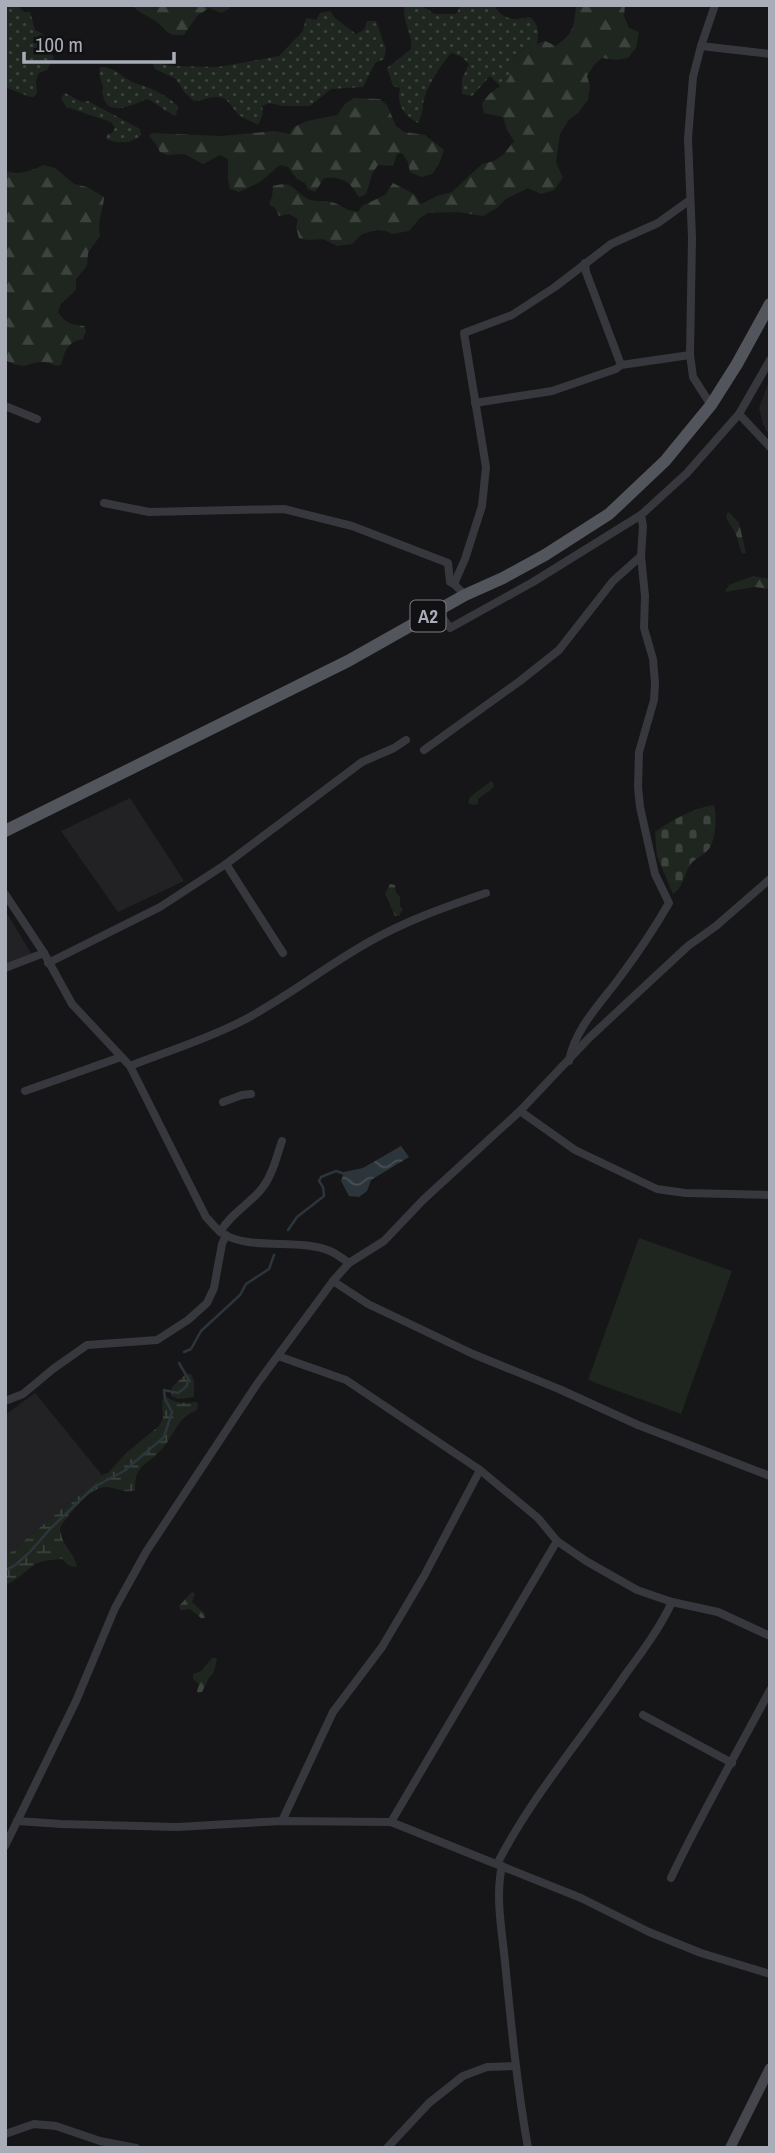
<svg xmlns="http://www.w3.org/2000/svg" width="775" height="2153" viewBox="0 0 775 2153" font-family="'Archivo Narrow',sans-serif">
<defs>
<pattern id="grass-dots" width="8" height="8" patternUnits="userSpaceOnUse" patternTransform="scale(1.75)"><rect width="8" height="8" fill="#1e261f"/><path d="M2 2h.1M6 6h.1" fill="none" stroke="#3c433d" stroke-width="1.8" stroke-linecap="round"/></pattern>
<pattern id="forest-firs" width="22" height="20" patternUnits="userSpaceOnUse" patternTransform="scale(1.75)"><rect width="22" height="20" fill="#1e261f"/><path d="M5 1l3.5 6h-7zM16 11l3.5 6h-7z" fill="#3c433d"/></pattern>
<pattern id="wetland-marsh" width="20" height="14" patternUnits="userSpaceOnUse" patternTransform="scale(1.75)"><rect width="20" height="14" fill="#1e261f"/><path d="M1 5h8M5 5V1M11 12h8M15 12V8" fill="none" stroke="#3c433d"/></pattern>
<pattern id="cemetery-stones" width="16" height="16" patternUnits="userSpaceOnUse" patternTransform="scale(1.75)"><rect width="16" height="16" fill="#1e261f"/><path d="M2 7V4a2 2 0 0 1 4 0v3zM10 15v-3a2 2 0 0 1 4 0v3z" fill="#3c433d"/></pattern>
<pattern id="water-waves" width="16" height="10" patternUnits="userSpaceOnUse" patternTransform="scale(1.75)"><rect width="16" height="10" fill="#2c353c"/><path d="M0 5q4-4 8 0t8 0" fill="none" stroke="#485056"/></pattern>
</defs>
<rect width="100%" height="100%" fill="#161618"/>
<g fill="#222225">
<path d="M770,379v58l-7,-13 -4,-16z"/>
<path d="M130,798l54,83 -66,31 -57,-81z"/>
<path d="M5,910l27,45 -27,10z"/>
<path d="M35,1393l67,82 -97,82v-142z"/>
</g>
<g fill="url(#grass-dots)">
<path d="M5,5h12l7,7h6l5,18 8,4 11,24 -7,12 -8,3 -3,8 1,12 -3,4h-4l-25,-10z"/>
<path d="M405,5h16l13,9h22l5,-9h33c8,15 21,16 36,12 9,8 9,15 7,27l-14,5 -9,8 -1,15 -5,10 -8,4 -10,-10 -18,20 -10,-2v-15l7,-15 -7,-7 -11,-4c-10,12 -21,28 -26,43 -4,11 0,14 -7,27 -14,-8 -22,-18 -18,-35l-7,-2 -6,-18 24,-19c2,-16 -10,-28 -6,-44z"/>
<path d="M330,11l5,7 21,16 8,-4 3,-9h9l10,28 -2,10 -9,4 -12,24 -32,2 -21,17h-27l-14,-3 -7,3 1,8 -5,11c-5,-3 -11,-5 -16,-8 -10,-6 -12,-21 -26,-20 -7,0 -14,4 -22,4l-9,-8 -9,-14 -21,-10 -3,-7 20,4 46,1 61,-11 24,-25 3,-13 10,2 4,-7z"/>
<path d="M100,67c17,0 20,10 35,16 16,5 30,11 43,23l-2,10c-11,-4 -18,-12 -29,-17 -13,5 -40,20 -44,-4 -3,-10 3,-2 -1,-11 -2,-7 -3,-9 -2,-17z"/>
<path d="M65,93l17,9 6,-1 52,28 1,6c-9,9 -23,9 -35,4l1,-5 5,-1 3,-5 -4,-6 -45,-15 -5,-9z"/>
</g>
<g fill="url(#forest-firs)">
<path d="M132,5h98l-1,4 -8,4 -12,-5 -12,8 -13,19c-18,1 -15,-3 -26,-12 -9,-7 -18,-9 -26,-18z"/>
<path d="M576,5h49l-1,11 5,12 10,4 -3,16 -8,10 -12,2 -14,-2 -8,7 -7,11 3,10 -2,14 -10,13 -10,8 -8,13 -4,28 7,16 -9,12 -13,4 -13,-6 -22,11 -9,9 -14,8 -26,-4 -29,1 -8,5 -11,13 -17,3 -6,-3 -10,-1 -14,4 -10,10 -15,2 -14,-7 -15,1 -9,-2 -3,-11 2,-8 -9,-5 -10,2 -4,-8 -6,-4 3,-7 1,-11c21,-6 19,4 35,13 7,3 16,1 23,3 12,3 12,8 27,10l4,-6 23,-11 8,-12 21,11 7,10 16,-8 15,-4 30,-28 12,-3 10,-7 10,-13 -7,-11 -4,-13 -19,-4 -2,-9c15,-25 29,-11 32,-47l9,-8 22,-8 11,5c18,-14 18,-18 20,-41z"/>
<path d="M354,98l26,1 7,6 9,21 8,6 21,3 19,15 -5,14 -7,10 -11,3 -11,-5 -2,-10 -6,-9 -5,1 -4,12 -15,-1 -5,7 -7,22 -7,3c-3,-3 -4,-7 -7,-10 -7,-9 -19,-10 -28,-9l-9,14 -7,-3 -3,-6 -8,-4 -9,-12 -8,-2 -20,17 -21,10 -9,-3 -2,-9v-21l-8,-4 -17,9 -19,-10 -17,1 -7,-3 -4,-8 -7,-8 3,-3 69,3 54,-5 14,3 5,-7 13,-6 30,-6 8,-11z"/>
<path d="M44,165l11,3 19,16 13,3 17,10c-1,16 -7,23 -4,39l-12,17 -1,13 -11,13v11l-15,14 -3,8c6,10 14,13 26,14l2,5 -3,8c-16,3 -18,12 -22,26 -7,2 -9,-2 -16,-3 -20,-1 -16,10 -40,-2v-190c13,7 27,0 39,-5z"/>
<path d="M729,512l10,11 7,30 -3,1c-5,-7 -4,-16 -9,-23 -3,-6 -6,-8 -8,-16z"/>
<path d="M753,576l17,3v10l-15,-2 -30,5 4,-7z"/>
<path d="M491,781l2,1 1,5 -16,12v5l-5,1 -5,-2 2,-6z"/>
<path d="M390,884l5,1 1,7 4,5v9l3,3 -4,7h-4c-4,-8 -6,-15 -10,-22z"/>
<path d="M192,1592l3,2 -3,8 13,12v4h-4l-11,-9 -10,1 -1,-4z"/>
<path d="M212,1658h4l1,2 -4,14 -3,2 -8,16 -4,1 -1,-2 2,-7 -6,-5v-5l8,-3z"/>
</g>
<g fill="url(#wetland-marsh)">
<path d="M186,1374h5l3,7v16l-16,2 -7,-3 1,-9z"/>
<path d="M167,1397c9,7 18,6 29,5l2,2 -1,6c-23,9 -22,28 -40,44 -5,6 -13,9 -17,15 -5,7 -5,13 -5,21 -11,4 -17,-2 -28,-3 -18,-1 -37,27 -47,40 1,20 14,23 17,40l-7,-1 -8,-7c-9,1 -20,1 -28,6 -10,7 -16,15 -29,20v-28l97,-82 6,-2 18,-20 33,-27 4,-8 -1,-18z"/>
</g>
<path fill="url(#cemetery-stones)" d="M714,805c3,11 2,36 -6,45 -5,6 -13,8 -18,15 -6,10 -7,23 -17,29l-16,-38 -2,-24c16,-12 39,-24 59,-27z"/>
<path fill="#1e261f" d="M639,1238l93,33 -51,143 -93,-34z"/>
<path fill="url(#water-waves)" d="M401,1146l8,11 -38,23 -4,11 -8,6 -10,-1 -8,-15 3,-9 19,-4z"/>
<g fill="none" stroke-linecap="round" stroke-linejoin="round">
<g stroke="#2c353c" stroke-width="2.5">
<path d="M288,1230l9,-13 27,-21 -1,-9 -4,-6 2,-4 15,-6 9,3"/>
<path d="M184,1352l7,-3 10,-18 39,-36 6,-11 23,-15 5,-14"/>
<path d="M5,1570l9,-4 15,-13 21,-24 44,-42 30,-16 40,-34 8,-25 -7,-13 -1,-9 14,3 8,-6 3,-7 -10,-17"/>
</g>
<g stroke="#37383d" stroke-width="8">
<path d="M701,46l69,8"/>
<path d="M585,263l1,9 35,93"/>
<path d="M475,403l77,-12 64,-22 5,-4 69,-10"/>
<path d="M711,405l-18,-28 -3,-22 2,-117 -4,-100 5,-61 8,-31 14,-41"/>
<path d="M5,406l32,13"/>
<path d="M739,414l31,33"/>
<path d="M104,503l45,9 135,-3 68,17 96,37 2,19 4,2"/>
<path d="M465,595l-11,-11 11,-25 17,-53 4,-39 -22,-134 48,-18 43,-28 56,-43 47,-21 32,-23"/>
<path d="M437,610l13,18 83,-46 108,-67 46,-42 52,-59 31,-54"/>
<path d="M424,750l96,-69 39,-31 54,-69 28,-25"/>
<path d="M226,864l136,-102 32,-14 12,-8"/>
<path d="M5,894l39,59 28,51 58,62 76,151c5,5 10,12 16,16 26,18 79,5 108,18 7,3 13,8 19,12"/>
<path d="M48,963l112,-56 66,-43 57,89"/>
<path d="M5,968l39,-15"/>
<path d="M569,1061c6,-33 32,-58 51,-84 18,-24 34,-48 49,-74l-14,-29 -15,-67 -2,-20 1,-35 15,-52 1,-17 -2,-24 -9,-31 1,-32 -4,-40 2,-30 -2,-11"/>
<path d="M130,1066c38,-15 78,-27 114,-46 43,-23 81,-53 123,-77 38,-22 78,-36 119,-50"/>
<path d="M25,1091l96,-34"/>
<path d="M223,1102l19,-7 9,-1"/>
<path d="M520,1111l55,39 82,39 28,4 85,2"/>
<path d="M220,1232c10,-17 26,-26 39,-40 13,-14 17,-34 23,-51"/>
<path d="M333,1281l35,23 105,50 86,35 79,36 132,51"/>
<path d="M278,1356l68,24 134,90 -56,106 -42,71 -49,65 -51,109"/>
<path d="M5,1401l18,-7 30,-25 34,-24 70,-5 31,-20 19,-17 7,-15 8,-44 4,-9"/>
<path d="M480,1470l58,48 19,23 29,20 51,29 35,12 46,10 52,24"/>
<path d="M643,1715l89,48"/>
<path d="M17,1821l44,3 116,3 105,-6 109,1 190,76 68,34 52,21 69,21"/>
<path d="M391,1822l166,-281"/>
<path d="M5,1846l71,-145 39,-93 31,-56 111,-168 76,-103 16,-18 35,-22 39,-41 97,-89 69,-73 99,-92 28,-20 54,-47"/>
<path d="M497,1864c35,-68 86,-127 128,-189 17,-23 35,-47 47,-73"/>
<path d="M502,1866c-7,31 0,64 3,96 6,62 12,124 23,186"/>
<path d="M671,1878c30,-64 66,-125 99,-188"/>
<path d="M5,2134l29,-10 22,2 44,15 36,7"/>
<path d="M387,2148l42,-45 34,-27 24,-9 28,-1"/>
</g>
<path stroke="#45474d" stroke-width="10" d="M730,2148l40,-80"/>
<path stroke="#53555c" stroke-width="12" d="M5,831l343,-170 117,-66 38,-17 42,-23 64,-41 56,-53 46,-56 26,-41 33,-60"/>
</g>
<g text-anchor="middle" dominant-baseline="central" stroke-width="5" stroke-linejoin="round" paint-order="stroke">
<rect fill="#111113" stroke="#7b7e86" stroke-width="2" x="410.5" y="600.5" width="35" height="31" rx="5"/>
<g font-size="19" font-weight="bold" fill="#a8adb8">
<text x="428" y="616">A2</text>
</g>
</g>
<rect width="775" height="2153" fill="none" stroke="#a8adb8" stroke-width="14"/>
<path d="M24 52v10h150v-10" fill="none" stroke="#a8adb8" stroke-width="3.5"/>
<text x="35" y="52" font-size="21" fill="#a8adb8" stroke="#111113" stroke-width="5" paint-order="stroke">100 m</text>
</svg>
